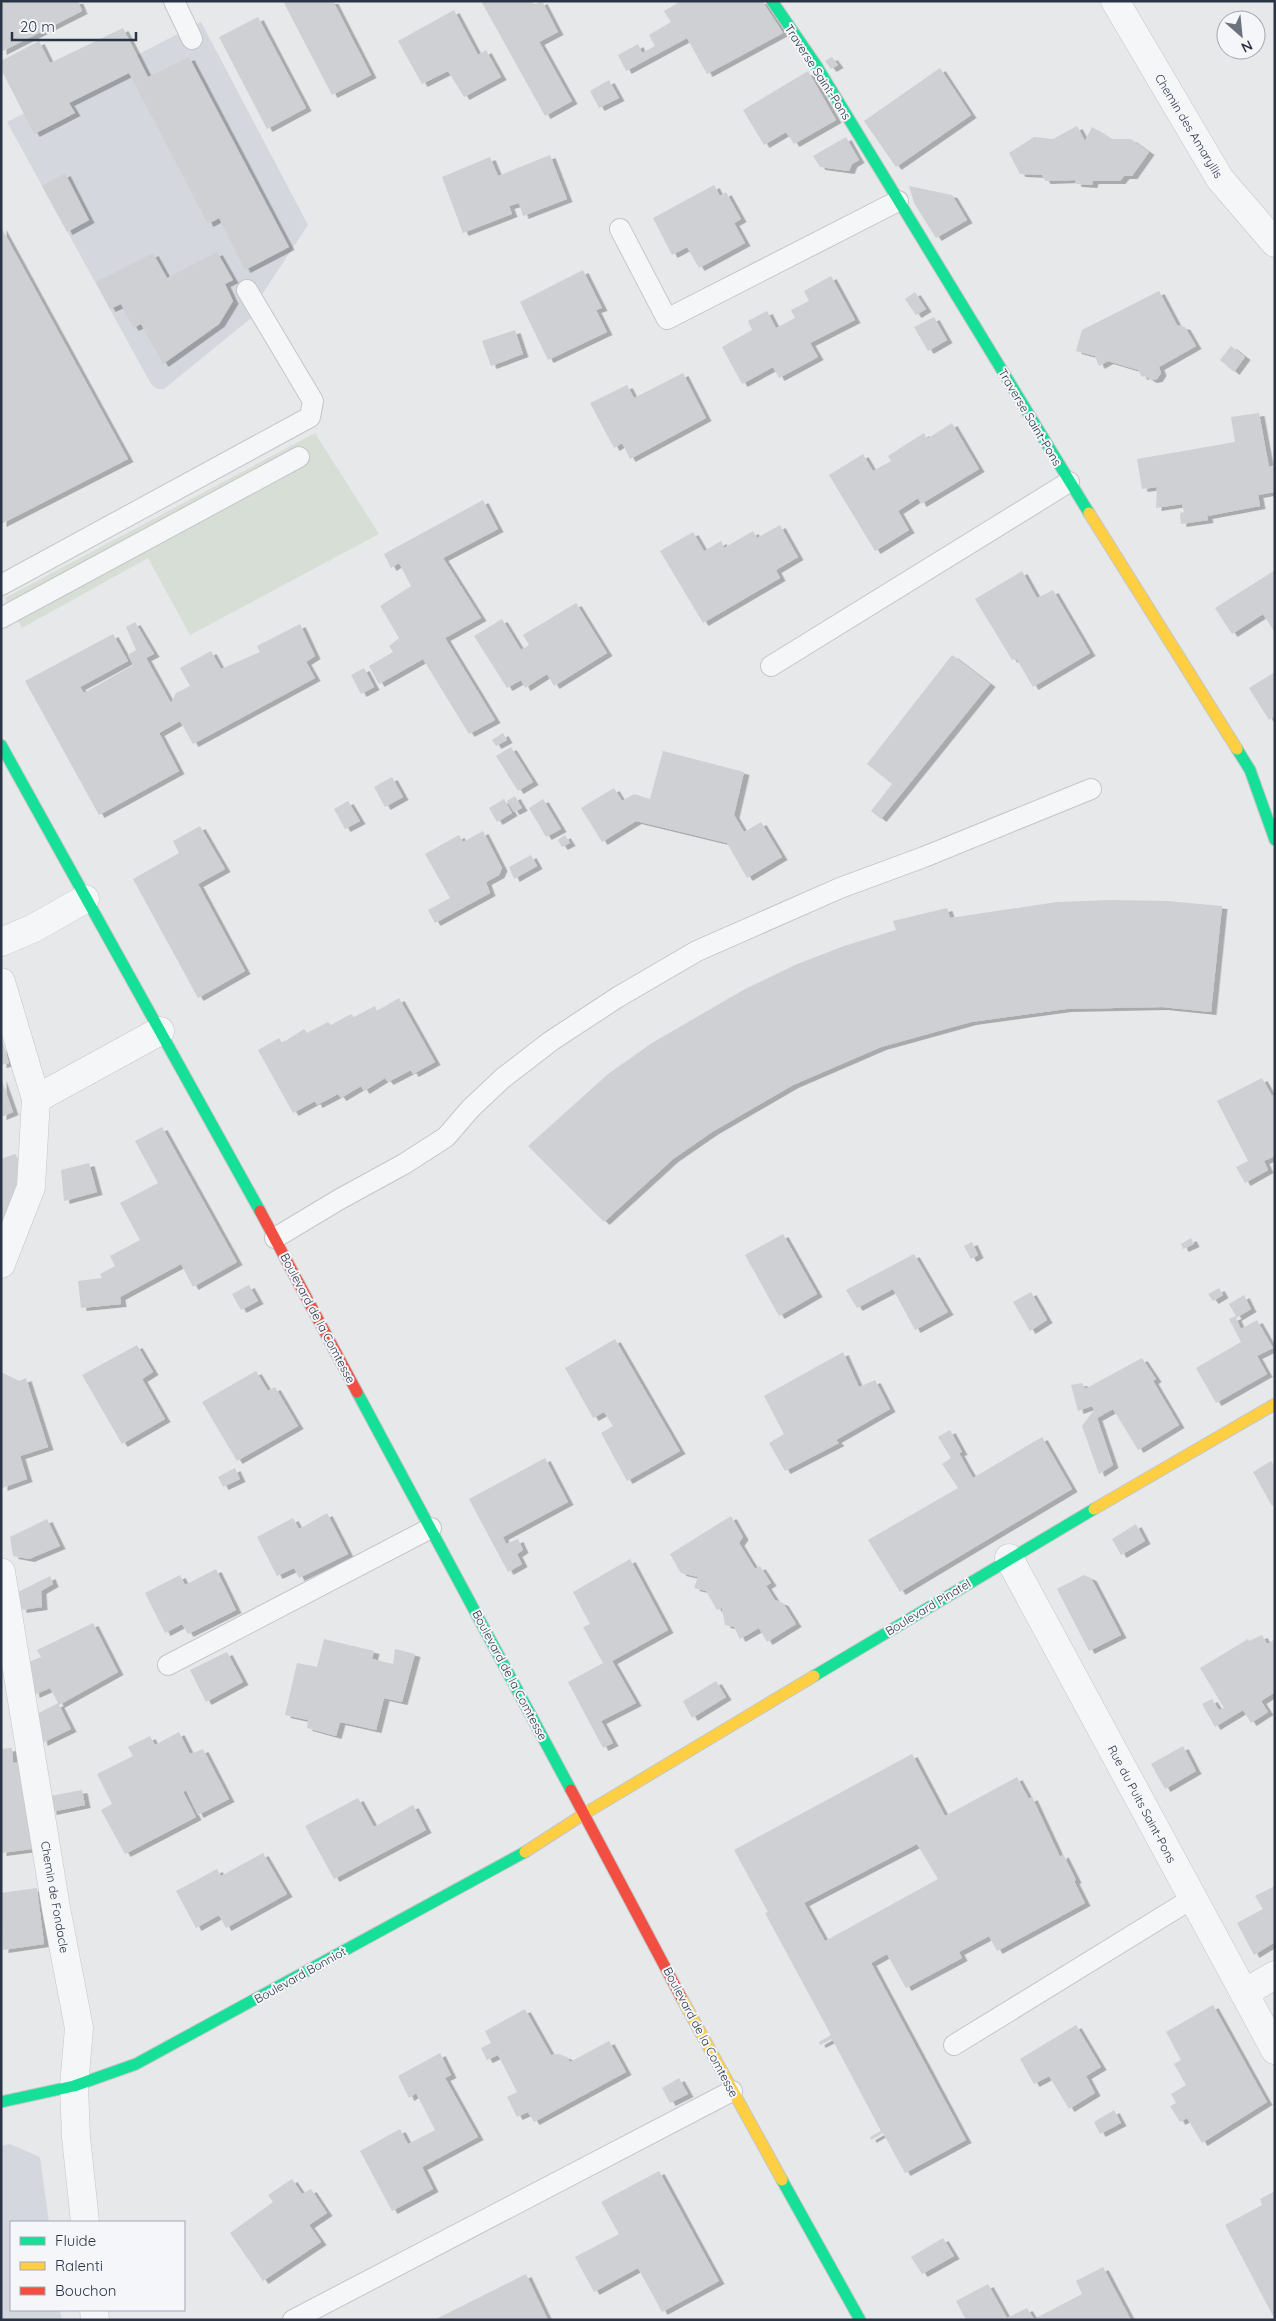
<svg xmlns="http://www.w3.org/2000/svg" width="1276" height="2321" viewBox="0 0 1276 2321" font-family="Quicksand,sans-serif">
<defs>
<filter id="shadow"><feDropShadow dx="5.5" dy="3" stdDeviation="0" flood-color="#0004"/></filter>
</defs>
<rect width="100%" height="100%" fill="#e6e8ea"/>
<g fill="#d4d7dd">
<path d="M201,22l107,203 -47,71 -1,19 -10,4 -86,70h-7l-6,-5 -144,-262z"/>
<path d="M10,2144l30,13 9,65h-38v88h49l2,10h-61v-174z"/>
</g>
<path fill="#d6ded6" d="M315,433l64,101 -189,101 -42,-77 -126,70 -17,-30z"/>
<g fill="#ced0d3" fill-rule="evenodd" filter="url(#shadow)">
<path d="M1,1h77l4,10 -81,41z"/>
<path d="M287,1h46l38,74 -39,20 -48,-92z"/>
<path d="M481,1h51l2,4 8,-4 16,31 -19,10 33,59 -27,15z"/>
<path d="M681,1h81l21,32 -76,41 -20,-36 -61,33 -8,-16 20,-11 4,9 13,-7 -6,-11 22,-13 -7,-11z"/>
<path d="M454,10l24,45 8,-5 15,27 -37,20 -16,-26 -26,13 -24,-43z"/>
<path d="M258,17l48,91 -39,21 -48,-92z"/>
<path d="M123,28l25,49 41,-20 100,190 -44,23 -26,-52 -11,6 -79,-151 -60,30 6,10 -41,21 -33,-65v-8l38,-20 11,22z"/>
<path d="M832,57l6,8 -7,4 -6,-8z"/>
<path d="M940,68l31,47 -75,52 -32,-46z"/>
<path d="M808,71l28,49 -42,24 -8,-12 -22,13 -21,-35z"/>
<path d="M609,80l10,18 -20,10 -9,-17z"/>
<path d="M1077,126l8,15 7,-14 19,12h20l18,13 -17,24h-8l-4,5h-27l-1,4 -16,-1 -1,-4 -30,1 -3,-6 -22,-1 -11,-21 25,-16 19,2z"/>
<path d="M846,137l13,23 -7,4 -3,7 -29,-4 -7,-11z"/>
<path d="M550,155l17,44 -44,17 -4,-13 -10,3 3,8 -49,19 -21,-56 48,-20 8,19z"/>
<path d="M65,173l24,47 -22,12 -25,-46z"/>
<path d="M714,185l6,11 6,-4 15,27 -7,4 11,20 -46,25 -12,-21 -15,8 -19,-37z"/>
<path d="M909,186l43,9 15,25 -31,18 -22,-35z"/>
<path d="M1,227l127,232 -127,65z"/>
<path d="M217,252l16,28 -8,4 8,17 -14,23 -56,40 -22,-40 -8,4 -12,-24 -11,5 -14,-27 57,-29 14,25z"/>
<path d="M583,270l19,38 -6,2 11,22 -59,28 -28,-58z"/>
<path d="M831,276l24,44 -45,23 8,14 -39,21 -6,-11 -31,17 -20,-37 30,-17 -4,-9 19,-10 9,17 19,-10 -4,-8 18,-9 -5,-10z"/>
<path d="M1159,291l18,34 8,2 11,19 -37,21 2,6 -4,6 -6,1 -6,-4 -3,1 -4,-7 -30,-9 -9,5 -4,-10 -19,-5 6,-21z"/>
<path d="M915,292l11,17 -10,6 -11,-16z"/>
<path d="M934,317l13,23 -19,11 -14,-24z"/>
<path d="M515,330l8,24 -32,12 -9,-25z"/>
<path d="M1231,346l14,11 -11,15 -14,-12z"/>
<path d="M683,373l23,45 -76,41 -8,-16 -8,5 -24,-45 37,-18 7,13z"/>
<path d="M1259,413l10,54 6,-2v27l-17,3 2,11 -53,10 1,4 -27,4 -1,-11 4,-1 -2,-8 -26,4 1,-21 -15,2 -5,-30 98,-17 -4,-25z"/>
<path d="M952,423l27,46 -58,35 -3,-6 -20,13 11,19 -34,21 -46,-76 34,-21 10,17 18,-10 -3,-5 36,-23 3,6z"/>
<path d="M483,500l15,29 -55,29 38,60 -36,20 50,82 -26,14 -46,-75 -44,25 -10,-18 24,-14 -4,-6 10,-8 -19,-32 31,-20 -12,-23 -8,5 -7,-14z"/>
<path d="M780,525l18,32 -22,13 4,8 -77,45 -43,-72 33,-19 11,19 17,-10 3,7 29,-17 4,7z"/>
<path d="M1275,570v63l-12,-19 -31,20 -17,-26z"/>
<path d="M1022,571l15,27 16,-8 37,63 -57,34 -17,-29 -4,2 -37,-61z"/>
<path d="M576,603l31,50 -53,33 -7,-12 -22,14 -4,-8 -14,8 -33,-52 28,-17 19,31 8,-5 -6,-10z"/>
<path d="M135,622l19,32 -8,4 25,45 5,-10 14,-7 -10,-18 31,-17 10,18 39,-17 -3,-6 43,-22 15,32 -9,6 9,16 -122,66 -13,-23 -21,12 20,38 -80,44 -74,-134 88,-47 15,27 -48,26 4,6 49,-28 -5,-10 8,-5 -10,-23z"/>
<path d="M952,655l38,29 -109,135 -10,-8 21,-27 -25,-20z"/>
<path d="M364,668l10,19 -13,7 -10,-19z"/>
<path d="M1275,672v44l-6,4 -20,-32z"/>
<path d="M503,733l4,7 -11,6 -4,-6z"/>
<path d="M511,747l22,35 -15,9 -22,-35z"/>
<path d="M663,751l81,21 -10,43 10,17 17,-10 21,35 -35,21 -20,-35 -91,-22 -34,21 -21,-34 33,-20 8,13 12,-7 16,5z"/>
<path d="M392,777l11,20 -18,10 -11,-20z"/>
<path d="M515,796l7,12 -8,4 -7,-11z"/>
<path d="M504,799l8,14 -15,9 -8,-14z"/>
<path d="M543,799l18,30 -15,8 -17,-29z"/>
<path d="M348,801l12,20 -15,8 -11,-20z"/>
<path d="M200,826l25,43 -27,15 47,87 -47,27 -65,-119 46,-26 -6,-12z"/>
<path d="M483,831l19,37 -3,7 -13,7 4,11 -55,30 -7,-13 22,-12 -25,-44 34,-19 4,7z"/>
<path d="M565,835l5,8 -8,4 -4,-7z"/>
<path d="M531,855l6,11 -23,13 -5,-12z"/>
<path d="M1112,900l55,1 55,5 -11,106 -49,-5 -96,2 -95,13 -90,25 -88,38 -81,47 -39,27 -69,63 -76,-76 80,-72 44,-31 93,-54 50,-24 49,-19 52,-16 -3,-9 54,-13 3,10 107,-16z"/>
<path d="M399,998l36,64 -22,12 -2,-4 -23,12 -3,-4 -21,13 -3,-5 -20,12 -3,-4 -21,11 -2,-4 -22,12 -35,-63 21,-12 3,5 22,-14 3,4 21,-11 3,3 20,-11 3,3 21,-11 2,5z"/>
<path d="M1,1037l8,26 -8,2z"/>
<path d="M1,1078l12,34 -12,5z"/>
<path d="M1262,1078l10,18 3,-2v62l-11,5 4,9 -23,13 -9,-16 12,-6 -31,-60z"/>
<path d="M162,1127l75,135 -44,25 -12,-23 -61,33 1,7 -40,4 -3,-27 24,-3 -2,-4 15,-8 -5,-10 30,-16 -20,-37 38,-20 -23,-42z"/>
<path d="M15,1154l7,11 -1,10 -20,58v-74z"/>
<path d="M89,1163l8,29 -33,9 -3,-31z"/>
<path d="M783,1234l34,60 -38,22 -34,-61z"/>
<path d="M1191,1238l3,6 -11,5 -2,-5z"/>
<path d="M972,1242l6,13 -7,4 -7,-13z"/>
<path d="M914,1254l34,58 -33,18 -22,-41 -36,19 -11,-18z"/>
<path d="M249,1285l9,16 -17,9 -9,-16z"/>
<path d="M1219,1288l4,7 -10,6 -5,-7z"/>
<path d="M1031,1292l16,28 -17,11 -17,-29z"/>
<path d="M1244,1295l7,14 -15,9 5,11 16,-9 16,28 -16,8 10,18 -51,29 -20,-35 45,-26 -12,-23 7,-3 -7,-12z"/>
<path d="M615,1339l65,112 -53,30 -26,-48 12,-7 -9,-14 -11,6 -28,-50z"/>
<path d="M137,1345l16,27 -11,7 23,40 -43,25 -40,-69z"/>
<path d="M843,1352l16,35 16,-7 15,29 -54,31 3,3 -54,28 -16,-28 15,-9 -20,-38z"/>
<path d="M1142,1358l14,21 -3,2 26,44 -41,25 -25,-41 -16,9 16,47 -14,9 -17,-48 12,-16 -2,-4 -14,5 -7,-26 11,-2 3,6z"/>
<path d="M256,1371l12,20 7,-4 23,39 -61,35 -35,-59z"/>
<path d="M1,1372l18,9 7,-3 22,69 -28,9 7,23 -25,9z"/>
<path d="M950,1430l12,22 -3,1 14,25 69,-41 30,52 -172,103 -32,-52 90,-52 -16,-24 9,-6 -13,-21z"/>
<path d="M545,1458l23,44 -65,35 3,7 12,-5 5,11 -6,4 5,10 -14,8 -39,-73z"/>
<path d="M1271,1461l4,6v37l-3,2 -19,-34z"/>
<path d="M235,1468l5,11 -17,8 -5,-10z"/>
<path d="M327,1513l21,41 -49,24 -5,-10 -17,8 -20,-39 36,-19 6,11z"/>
<path d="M731,1516l12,21 -4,6 16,26 5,-3 11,17 -5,3 9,14 8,3 13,21 -29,18 -8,-14 -19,11 -6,-12 -9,-2 -3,-17 -5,2 -11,-19 -12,-3 4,-11 -17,-4 -11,-19z"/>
<path d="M47,1519l13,27 -31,13 -16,-3 -3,-19z"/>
<path d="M1136,1524l9,17 -24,14 -9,-16z"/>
<path d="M630,1559l38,71 -56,31 24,42 -35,18 12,22 -10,5 -35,-66 35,-19 -20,-36 7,-3 -17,-32z"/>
<path d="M216,1569l20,41 -48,24 -6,-10 -17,9 -20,-40 35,-18 5,10z"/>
<path d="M1084,1575l7,3 30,57 -32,16 -32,-62z"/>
<path d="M50,1576l3,8 -12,7 1,16 -21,3 -3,-18z"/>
<path d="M93,1623l25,49 -59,33 12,24 -29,14 -5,-29 21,-11 -8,-15 -16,7 -5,-33 12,-5 -4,-7z"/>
<path d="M1262,1635l5,9 8,-5v53l-14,9 7,11 -17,11 -8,-13 -28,17 -13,-23 10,-5 7,11 5,-2 -24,-40 48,-29 1,2z"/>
<path d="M324,1639l50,12 -2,8 21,5 2,-15 20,5 -13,48 -18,-4 -8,32 -36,-8 -4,14 -29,-8 1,-8 -23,-5 12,-52 20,4z"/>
<path d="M227,1652l16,30 -37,20 -16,-32z"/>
<path d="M716,1681l10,16 -34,21 -9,-17z"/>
<path d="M179,1732l11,22 13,-5 26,50 -31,16 -12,-25 -3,2 13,25 -71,37 -24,-44 11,-6 -15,-30 36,-18 -5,-9 22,-11 5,9z"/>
<path d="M1183,1746l13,25 -31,18 -14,-25z"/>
<path d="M12,1748l1,15 9,-1 10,87 -31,4v-104z"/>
<path d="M912,1754l33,62 72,-39 12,22 3,-2 28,60 3,-3 13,26 -2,1 11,22 -88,48 -8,-15 -30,16 3,6 -56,30 -19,-34 -16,9 95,177 -61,33 -22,-40 -12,7 -1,-3 11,-6 -49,-92 -12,6 -1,-3 12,-7 -66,-122 3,-1 -34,-62zM917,1844l21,35 -113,62 -21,-38z"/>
<path d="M82,1790l3,15 -34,7 -1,-16z"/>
<path d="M358,1798l16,29 39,-22 13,25 -92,49 -29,-53z"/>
<path d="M263,1853l24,41 -61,34 -7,-13 -23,13 -20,-37 41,-22 4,7z"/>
<path d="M1275,1886v56l-21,13 -17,-32 26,-14 -8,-13z"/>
<path d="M37,1888l7,56 -41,6 -2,-57z"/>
<path d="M1213,2005l54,97 -65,41 -15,-25 -7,4 -10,-16 6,-3 -5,-9 15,-9 -12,-21 7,-4 -15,-28z"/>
<path d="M525,2009l26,46 8,-1 8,3 3,5 39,-21 17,31 -92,50 -6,-10 -11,5 -10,-20 10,-5 -19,-37 -11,5 -6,-12 10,-5 -6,-12z"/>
<path d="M1076,2025l25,42 -15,9 9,17 -26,16 -20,-33 -15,8 -14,-25z"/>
<path d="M440,2053l11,22 -6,3 33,59 -56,30 11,22 -41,22 -32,-60 40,-22 8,15 27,-14 -19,-37 -7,5 -11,-22z"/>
<path d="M679,2078l9,16 -18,9 -8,-15z"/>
<path d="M1114,2110l7,13 -21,11 -6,-12z"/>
<path d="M659,2171l60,110 -57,31 -24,-44 -44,24 -19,-35 44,-23 -18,-32z"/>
<path d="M292,2179l10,15 9,-5 16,24 -18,12 12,17 -58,39 -33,-48 43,-31 -5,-7z"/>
<path d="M1275,2191v124l-2,1 -48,-91 37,-20 -2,-6z"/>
<path d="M943,2238l11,18 -32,18 -11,-17z"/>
<path d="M1103,2267l28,53h-165l-10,-19 32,-17 19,34 20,-10 7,11 48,-25 -6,-13z"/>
<path d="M526,2274l22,46h-114z"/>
</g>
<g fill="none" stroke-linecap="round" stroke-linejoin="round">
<g stroke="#c4c6c8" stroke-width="22">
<g id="lane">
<path d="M174,1l18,38"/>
<path d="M620,229l47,90 231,-118"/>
<path d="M1,585l309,-168 3,-16 -66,-111"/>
<path d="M1,618l298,-161"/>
<path d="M771,666l298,-184"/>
<path d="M275,1238l65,-39 64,-35 42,-27 25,-29 32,-30 48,-37 67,-44 79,-46 143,-63 84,-31 167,-68"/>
<path d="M168,1665l263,-137"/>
<path d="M954,2045l239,-147"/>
<path d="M293,2320l439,-229"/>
</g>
</g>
<g stroke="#c4c6c8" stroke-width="29">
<g id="street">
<path d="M1115,1l105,178 55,64"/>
<path d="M1,942l33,-14 51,-29"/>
<path d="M1,982l35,117 -5,88 -30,77"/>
<path d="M36,1099l124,-68"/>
<path d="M1009,1558l266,492"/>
<path d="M1,1572l55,336 23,120 -5,58 2,51 9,85"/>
<path d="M1244,1993l31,-18"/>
<path d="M94,2310l1,10"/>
</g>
</g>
<g stroke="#c4c6c8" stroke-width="13">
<g id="fast">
<path d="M772,1l44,64 273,448"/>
<path d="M1,745l259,466"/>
<path d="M1237,749l13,21 25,70"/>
<path d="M357,1392l214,398"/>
<path d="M814,1676l280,-167"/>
<path d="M1,2102l73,-16 62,-22 389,-212"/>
<path d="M782,2180l78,140"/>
</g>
</g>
<g stroke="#c4c6c8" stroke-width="13">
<g id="slow">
<path d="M1089,513l148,236"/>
<path d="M1094,1509l181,-105"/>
<path d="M525,1852l59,-38 230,-138"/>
<path d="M681,1997l101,183"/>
</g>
</g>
<g stroke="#c4c6c8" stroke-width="13">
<g id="jam">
<path d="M260,1211l97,181"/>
<path d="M571,1790l110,207"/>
</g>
</g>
<use href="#lane" stroke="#f5f6f7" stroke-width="20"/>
<use href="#street" stroke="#f5f6f7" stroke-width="28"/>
<use href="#fast" stroke="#16e098" stroke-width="11"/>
<use href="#slow" stroke="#ffcf43" stroke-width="11"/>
<use href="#jam" stroke="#f24e42" stroke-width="11"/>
</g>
<g text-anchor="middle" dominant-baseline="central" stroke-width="4" stroke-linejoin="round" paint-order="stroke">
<g font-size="12" fill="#2b3445" stroke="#f4f6f9">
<text transform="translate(818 72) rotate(57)">Traverse Saint-Pons</text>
<text transform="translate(1189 126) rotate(59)">Chemin des Amaryllis</text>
<text transform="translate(1030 417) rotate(59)">Traverse Saint-Pons</text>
<text transform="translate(318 1318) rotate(62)">Boulevard de la Comtesse</text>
<text transform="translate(928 1607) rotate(-31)">Boulevard Pinatel</text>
<text transform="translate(510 1675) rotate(62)">Boulevard de la Comtesse</text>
<text transform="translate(1142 1804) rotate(62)">Rue du Puits Saint-Pons</text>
<text transform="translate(55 1897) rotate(80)">Chemin de Fondacle</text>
<text transform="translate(300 1975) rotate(-29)">Boulevard Bonniot</text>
<text transform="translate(701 2032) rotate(62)">Boulevard de la Comtesse</text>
</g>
</g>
<rect width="1276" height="2321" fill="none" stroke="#2b3445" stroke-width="5"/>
<rect x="10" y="2221" width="175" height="90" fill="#f4f6f9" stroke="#a4a8b1"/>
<rect x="20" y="2237" width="25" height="8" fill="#16e098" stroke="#a4a8b1"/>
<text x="55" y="2246" font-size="15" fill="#2b3445">Fluide</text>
<rect x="20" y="2262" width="25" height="8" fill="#ffcf43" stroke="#a4a8b1"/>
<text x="55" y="2271" font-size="15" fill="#2b3445">Ralenti</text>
<rect x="20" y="2287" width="25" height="8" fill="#f24e42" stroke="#a4a8b1"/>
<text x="55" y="2296" font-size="15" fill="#2b3445">Bouchon</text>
<g transform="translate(1241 35) rotate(153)"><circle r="24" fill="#f4f6f9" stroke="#a4a8b1"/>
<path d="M0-4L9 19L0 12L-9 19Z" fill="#6c737f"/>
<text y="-8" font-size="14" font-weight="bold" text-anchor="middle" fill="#2b3445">N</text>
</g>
<path d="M12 32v8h124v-8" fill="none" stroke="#2b3445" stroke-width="2.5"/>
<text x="20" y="32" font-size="15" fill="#2b3445" stroke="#f4f6f9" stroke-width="4" paint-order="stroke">20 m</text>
</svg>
